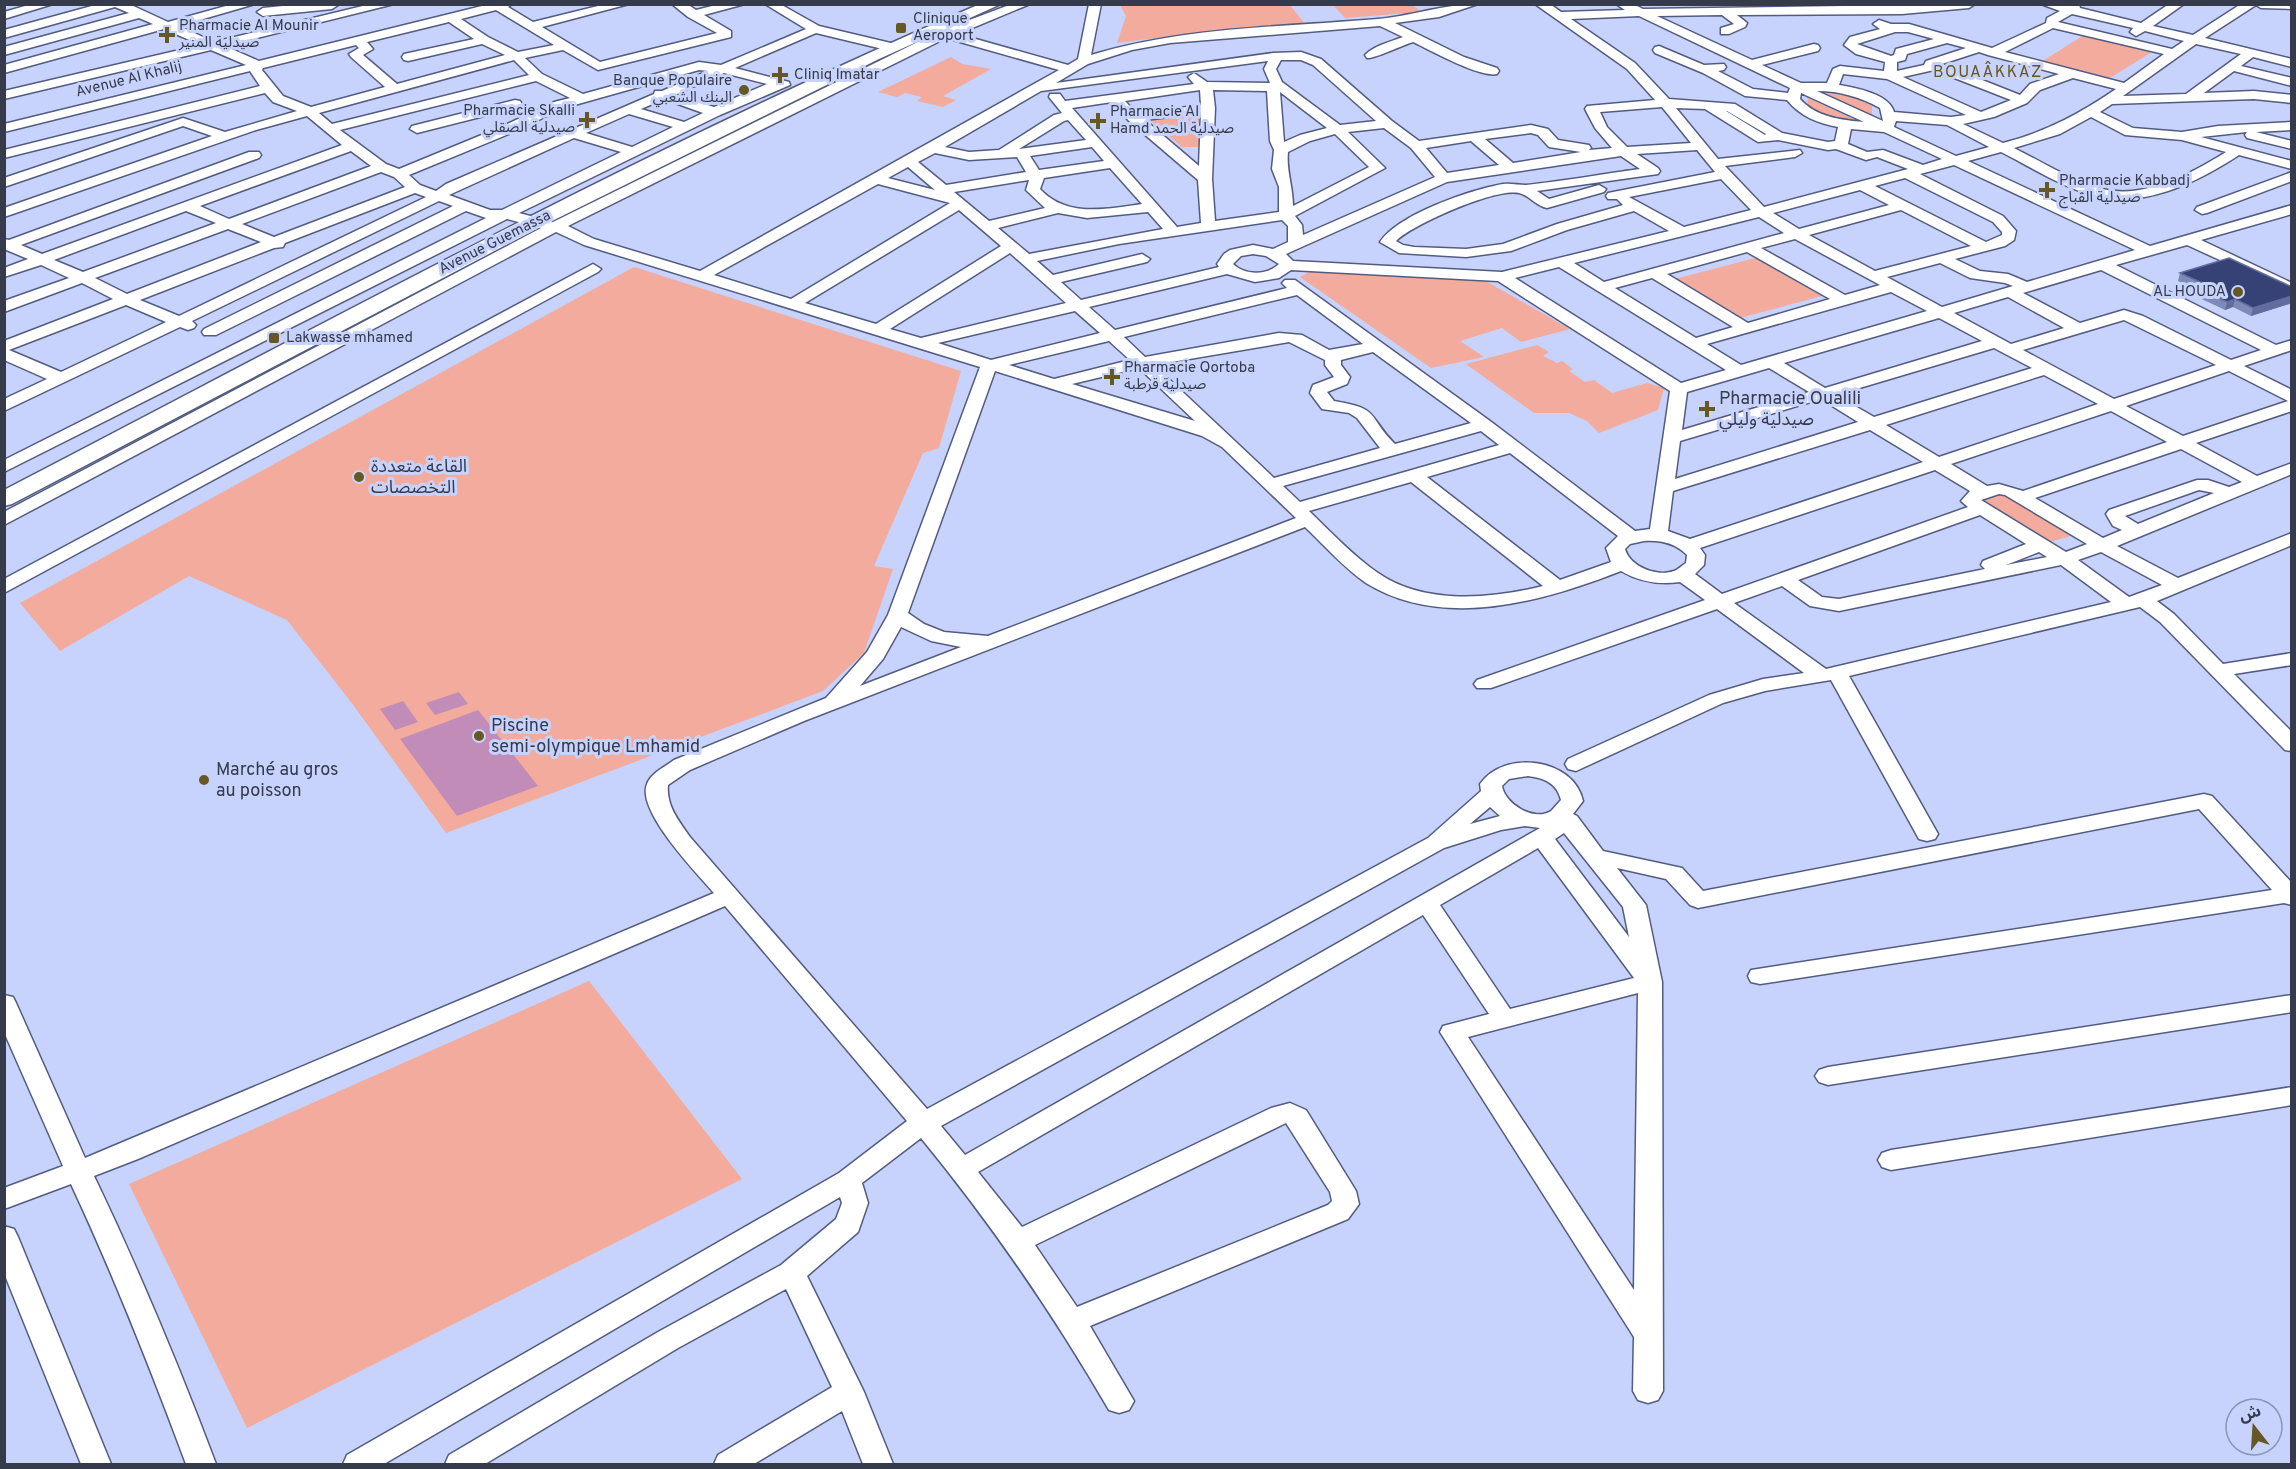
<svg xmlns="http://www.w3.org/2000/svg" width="2296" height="1469" viewBox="0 0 2296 1469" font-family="Overpass,'Noto Sans Arabic',sans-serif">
<rect width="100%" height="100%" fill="#c7d3fc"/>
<g fill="#f2ab9c">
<path d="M1123,5h167l15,19 -102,8 -86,11 9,-27 -5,-9z"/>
<path d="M1333,5h80l8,7 -76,6z"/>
<path d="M2084,35l68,17 -47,29 -67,-17z"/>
<path d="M951,57l11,7 29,5 -48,27 13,4 -13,7 -26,-6 5,-4 -17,-4 -8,4 -19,-5z"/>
<path d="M1824,93l27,3 21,10v9z"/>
<path d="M1808,98l50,23 -24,-2 -27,-13z"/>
<path d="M1204,111l-4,36h-18l-33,-28z"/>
<path d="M1755,258l67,38 -82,22 -65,-39z"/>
<path d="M634,267l327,104 -22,77 -16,5 -49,113 19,3 -29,84 -41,38 -377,142 -95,-131 -64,-82 -98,-44 -129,75 -40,-48z"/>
<path d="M1313,270l171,10 86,49 -49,13 -19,-14 -42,13 24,16 -53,11 -131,-91z"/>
<path d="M1537,345l12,7 -6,4 14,7 5,-2 11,8 -4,2 16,11 9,-2 18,13 35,-10 17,5 -6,22 -59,23 -12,-12 -18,-8h-35l-68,-49z"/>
<path d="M2004,491l73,43 -30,9 -70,-42z"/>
<path d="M589,981l153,198 -495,249 -118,-244z"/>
</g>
<g fill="#c28cb9">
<path d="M459,692l9,12 -33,11 -9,-12z"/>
<path d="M403,701l15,21 -23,8 -15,-21z"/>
<path d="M478,710l60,76 -81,30 -57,-77z"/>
</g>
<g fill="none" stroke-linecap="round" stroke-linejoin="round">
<g stroke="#535c80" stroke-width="3">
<g id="minor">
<path d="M32,4h21l-49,15v-7z"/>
<path d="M99,4h30l39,18 65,-18h22l-76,22 35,16 157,-38h23l-169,42 34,15 231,-57h22l-4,3 25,15 73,-18h23l-87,23 58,35 117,-29 -29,-16 -16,-13h15l9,6 24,-6h25l-41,11 27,16v6l-133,33 -35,-20 -38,8 17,16 41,20 116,-32 22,3 85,-36 -41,-25h15l39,22 76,18 2,3 -6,4 -75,-18 -81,35 54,14 1,3 -70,30 -201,98 34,9 387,-191 72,-27h18l-72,30 110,31 10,-6 11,-55h12l-10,51c93,-28 191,-28 287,-36 33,-3 66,-15 100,-15l-39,13 -44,6 69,34 33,11 2,3 -2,3c-17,4 -67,-24 -84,-32 -10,3 -39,17 -46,16l-2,-3c10,-10 25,-13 38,-18l-23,-11 -210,17 -38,7 -44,14 -32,19 217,-30 28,-1 20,7 71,62 27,20 112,-16 17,4 10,11 31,5 2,3 -2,2 23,-2 -17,-20 -10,-19 2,-3 68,-6 -28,-31 -92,-65h15l11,8 64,-2 -9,-6h17l10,5 332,-5 -6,4 -67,6 -165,1 10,8 -2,4 -16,7h-8v-6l13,-4 -12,-9 -65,1 95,44 62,-16 4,1 2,3 -2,3 -56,14 39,18h26l6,-14 7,-3 44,5 1,-9 -29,-8 -12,-9 6,-8 30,-8 -7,-5 6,-4 12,4h18l83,24 54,-25 1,-5 13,-7 -19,-7h38l1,4 61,15 28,-19h15l-31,22 40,9 48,-31h51v5l-31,-1 -5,-3 -51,33 87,21v8l-39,-10 -12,9 51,12v8l-58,-15 -30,22 50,-2 38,4v8l-38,-4 -142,5 -12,8 33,16 49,4 36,-6 74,-4v8l-36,2 36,9v8l-45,-11 -2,-3 2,-3 -46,5 91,24v8l-53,-14c-43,28 -99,56 -151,39 -31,-10 -59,-28 -87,-42l-33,9 182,85 142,-41v9l-91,26 91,43v10l-105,-48 -71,20 160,80 16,-5v10l-48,16 48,24v21l-96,32 61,33 35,-13v11l-175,72 61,32 114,-45v12l-135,56 17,13 49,50 69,-11v12l-58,9 58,58v19l-7,-1 -125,-128 -20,-15 -291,69 89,158 -3,5 -8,2 -8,-2 -88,-159 -66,11 -42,12 -147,68 -8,-2 -3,-5 3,-5 141,-64 54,-16 41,-6 -87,-64 -226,79h-14l-3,-4 3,-4 228,-80 -25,-18c-21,3 -40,0 -59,-11 -77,30 -177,60 -255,12 -22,-15 -41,-37 -61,-56l-501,194 -114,49 -22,15c-2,21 11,36 22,52l237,272 501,-271 53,-47 -1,-7c24,-35 94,-26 103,17l-10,13 4,2 26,35 79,17 21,23 501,-97 8,2 80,87v22l-8,-2 -524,81 -9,-2 -3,-6 3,-6 521,-80 -73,-81 -501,99 -8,-3 -24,-26 -49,-11 29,37 16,77 1,409 -5,9 -10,3 -10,-3 -5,-9 1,-54 -194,-305 3,-6 46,-12 -66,-99 -445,257 44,55 249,-119 19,-5 16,7 50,81 3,13 -11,15 -258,107 44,75 -5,9 -10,3 -10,-3c-57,-98 -116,-184 -188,-272l-59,45 6,20 -10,29 -51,44 57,116 29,72h-30l-21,-53 -88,53h-40l4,-9 114,-68 -46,-98 -108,59 -193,116h-40l4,-9 209,-123 123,-67 55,-46 6,-16 -2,-6 -456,267h-41l4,-9 492,-282 68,-52 -182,-215 -587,253 -44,17c45,94 85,190 122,288h-30c-35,-94 -72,-188 -115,-280l-67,25v-21l59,-22 -59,-134v-37l9,2 3,6 69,155 629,-265c-17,-20 -78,-82 -67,-109 4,-11 18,-17 27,-24l152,-62 41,-46 21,-37 92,-248 -396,-122 -28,-13 -552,293v-13l537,-284 -34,-9 -503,253v-12l482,-242 -20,-7 -250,124h-12l-2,-3 2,-3 249,-123 -14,-5 -247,120 4,4 -2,3 -6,2 -8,-3 -176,84v-12l43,-20 -43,-19v-19l109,-42 -31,-16 -78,29v-11l65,-23 -28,-13 -37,12v-9l24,-9 -24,-10v-10l5,1 240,-88h10l2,3 -2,3 -238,87 21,9 300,-109 -35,-29 -51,14 -252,87v-9l208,-72 -29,-10 -179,61v-9l179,-60 42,14 72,-21 -24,-9 -8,-9 -261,65v-8l256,-64 -10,-15 -246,61v-8l242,-59 -35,-15 -207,49v-8l197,-46 -37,-16 -160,44v-8l149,-41 -14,-6 -135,37v-8l125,-34 -14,-6 -111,31v-8zM496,10l58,35 -36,7 -30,-15 -27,-18zM2072,14l61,14 -3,4 6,4 9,-5 39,10 -12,8 -114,-27zM1639,16l151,72 -2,5 -35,-4 -35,-18 6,-1 2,-3 -2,-3 -20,1 -45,-19 -4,1 -2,3 2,3 48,20 42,23 42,4c14,17 31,23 51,27l-3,14 -7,1 -46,-9 -47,-29 -66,-5 -34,-36 -64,-44zM449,22l25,17 -70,15 -2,3 2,3 4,1 74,-17 23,11 -108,29 -34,-29 10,-6 -6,-7zM2053,28l111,26 -40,29 -119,-31zM1895,32h13l26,7 -38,10 -2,6 -3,1 -34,-12zM946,38l113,32 -359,201 -106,-32 -26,-13zM1947,43l19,5 -40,13 -2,4 -27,6v-9l8,-2 2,-6zM2196,44l45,10 -55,40 -63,2zM356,45l3,3 -10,6 2,3 34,30 -74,20 -28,-11 -21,-26 1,-2zM1979,52l9,3 71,19 -29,10 -10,11 -78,-31zM514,60l15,15 -197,49 -13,-11zM1281,60h20l12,5 63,56 -36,4 -58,-43 -6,-13zM1268,61l-4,8 6,14 -63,-1 -13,-9 -6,4 6,7 -129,17 -5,-7h-10l-1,3 13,16 -8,2 -55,35 -30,2 -24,-5 96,-56zM699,70l9,1 -46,20h-7l-1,3 -208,90 -10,7 -16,-6 -11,-10 102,-42 53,-25zM1934,70l77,30 -30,12 -78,-35zM724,73l43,11 -53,23 -39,-12zM1843,74l44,5 79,36 -15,2 -57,-5c-5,-18 -37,-24 -55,-27zM2073,78l43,11c-35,24 -70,43 -113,54l-40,-19 31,-7 33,-14 13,-13zM536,81l34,17 -16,4 -53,25 -102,42 -13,-5 -46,-34zM1200,90l1,15 -64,9 -12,-13zM1213,90l54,1 3,50 4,9 -2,19 7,18v25l-64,9 -3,-42 3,-71zM1817,91c23,0 43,6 63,17l3,13zM1280,92l47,36 -27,7 -16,7zM1801,93l63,29c-23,-2 -48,-5 -64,-23zM664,99l39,14 -19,9 -43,-13zM1112,102l17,19 69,59 3,43 -24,4 -105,-119zM1662,107l29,36 -64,4 -20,-20 -7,-15zM1676,108l29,1 53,33 20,-2 50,10 8,-1 30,11 11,-3 31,12 -144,38 -39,-41 70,-9 7,-4 -2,-3 -82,9zM1726,111h1l39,23 -1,1zM1201,113l-2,53 -54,-46zM629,114l44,13 -41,20 -46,-14zM2091,117l34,18 57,5 44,12c-35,22 -85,49 -127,36 -30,-9 -57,-26 -85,-40l46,-14zM1068,120l18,20 -67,9 45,-28zM1896,121l51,4 42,22 -33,9 -62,-29zM1384,128l27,20 24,29 -132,58 -1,-10 -7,-9 90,-48 -37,-36zM1851,129l33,3 58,27 -19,6 -40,-15 -16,2 -19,-8zM1531,133l7,2 11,12 32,5 -68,11 -28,-24zM1335,134l34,33 -76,39c0,-20 -7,-35 -5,-54l22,-11zM574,138l47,14 -119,58h-12l-41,-15zM1471,141l28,24 -52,8 -21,-25zM1092,147l12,14 -65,9 -9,-14zM1697,150l18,22 -107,21 -2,3 2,3h9l6,6 -66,19 -54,20 -37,5 -52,-2 -11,-2 -7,-4c17,-17 99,-53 123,-48 10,2 17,13 28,15l57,-16 2,-3 -7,-4 -50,14 -12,-8 121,-17 2,-3 -2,-3 -21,-14zM351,151l20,15 -142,53 -29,-13zM935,153l34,7 48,-3 9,15 -80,13 -28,-23zM1621,156l19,13c-38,5 -76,12 -114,16 -8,0 -15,-2 -23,-1 -33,6 -104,30 -123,58l19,11 67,4 45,-6 56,-21 67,-19 35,20 -167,41 -209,-11 -7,-7 161,-72zM1954,165l181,85 -108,32 -19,-8 -28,-3 -25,-12 50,-13 9,-6 2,-9 -13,-15 -83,-42zM908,167l27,23 -47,-12zM1110,168l32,36c-36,5 -75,14 -102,-15l4,-11zM381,172l13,5 11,10 -131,50 -32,-13zM1905,178l88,44 9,10v3l-16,7 -111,-56zM1721,179l30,31 -67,17 -55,-30zM1029,180l-3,10 19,18 -56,13 -35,-29zM878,184l72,19 -159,96 -77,-24zM1860,190l29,15 -90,24 -26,-16zM415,193l11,4 -247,119 -39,-16 134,-52 9,-1 2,-4zM959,210l42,36 -125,78 -71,-21zM1901,210l70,36 -96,25 -66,-36zM186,211l30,12 -133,49 -29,-12zM1148,212l15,17 -134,25 -31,-26 60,-15 29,5zM1759,217l25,16 -180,49 -30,-19zM1282,220l6,6v16l-15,7 -20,-4 -23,5 -6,4 -7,10 2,3 -138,33 -20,-18 86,-20 3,-3 -8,-5 -89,21 -16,-14 82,-17zM228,229l33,13 -134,52 -32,-16zM1795,239l85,46 -35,10 -84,-47zM1747,252l83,47 -82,24 -81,-49zM1010,253l56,50 -145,35 -31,-9zM1253,254l13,2 13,8c-13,12 -34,11 -46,0l8,-8zM1940,263l30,15 35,5 8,3 -71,21 -55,-30zM1559,267l167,103 -45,13 -166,-105zM1291,270l207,11 172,110 -20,138 -15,2 -145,-110 -195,-141h-10l-3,3 5,5 -172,42 -26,-23 138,-33 28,8 24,-4zM2101,270l160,80 -30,10 -88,-44 -19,-6 -44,13 -57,-30zM1652,278l81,49 -37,11 -81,-50zM1891,292l36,19 -186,54 -34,-21zM1297,295l66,49 -34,6 -27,-15 -23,-2 -134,24 -21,-20zM2008,297l56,31 -53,16 -57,-31zM126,305l40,17 -105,50 -52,-22zM1075,311l25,22 -109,27 -53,-17zM1939,318l43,23 -157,47 -41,-25zM2124,320l92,45 -102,34 -91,-49zM1109,341l21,19 -76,19 -45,-14zM1289,342l36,18v5l9,12 -21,8 -3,8 12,16 27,4 8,5 23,30 -106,30 -120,-113zM1994,348l38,20 -158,49 -38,-22zM1373,352l98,71 -76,21c-29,-29 -13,-35 -61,-43l-7,-9 20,-8 3,-7 -9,-12v-5zM1139,368l56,53 -123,-37zM1769,368l40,24 -127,38 5,-38zM995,371l207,65 20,11 74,71 -308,118 -44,-4 -20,-8 -16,-11zM2229,371l59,30 -105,35 -57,-30zM2044,375l54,29 -159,53 -53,-32zM1821,399l37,23 -183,57 5,-38zM2111,411l56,31 -144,49 -24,-7 -12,2 -36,-22zM1870,430l53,32 -233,77 -22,-8 5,-40zM1481,431l18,14 -199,57 -17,-16zM2181,449l61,33 -13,5 -21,-7h-11l-88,30 -3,4 7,12 9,4 -19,8 -68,-40zM1510,453l108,83 -12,12 5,14 -51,18 -133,-103zM1935,470l35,21 -9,10 7,6 -246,87 -27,-20 9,-9 1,-10 -5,-7zM1411,482l132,104c-52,13 -119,19 -165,-13 -25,-17 -47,-41 -69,-62zM2199,490l15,3 -76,31 -13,-8zM1999,494l6,1 82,49 -21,8 -85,-52zM1980,515l46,29 -43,17 -2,4 4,4 -146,30 -17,-2 -24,-17zM1644,541c17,-1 31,2 43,14l-1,8c-4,2 -8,7 -12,8 -17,6 -44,-4 -49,-22l5,-5zM2039,552l8,5 -41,8zM2101,552l61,33 -33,12 -51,-37zM2061,565l50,37 -285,67 -92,-66 48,-17 28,20 29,5zM901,627l30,14 30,6 -101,39 23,-27zM1528,776c16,2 29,7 33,24 -3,3 -7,8 -10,11 -17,11 -46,-7 -49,-25l7,-7zM1490,807l10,9 -30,8zM1525,826l15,2 -575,327 -24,-29 503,-278 57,-18zM1564,833l59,74 6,30 -74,-98zM1538,848l96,130 -124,31 -70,-104zM1638,993l-4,297 -166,-253zM1286,1123l44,69 2,9 -4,4 -251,102 -42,-62z"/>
<path d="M302,4l36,1 -6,4 -69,7 -6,-4 6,-4z"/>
<path d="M515,100l5,1 2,3 -2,3 -103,26 -7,-4 2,-3z"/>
<path d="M2292,172v9l-85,32 -5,1 -7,-4 2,-3z"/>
<path d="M593,264l8,5 -3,3 -594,321v-14z"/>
<path d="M2292,995v17l-464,73 -9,-3 -4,-6 4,-6 9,-3z"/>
<path d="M2292,1087v18l-401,65 -9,-3 -4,-7 4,-7 9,-3z"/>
<path d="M4,1226l10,3 4,8 93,227h-30l-77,-191z"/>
</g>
</g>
<g stroke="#535c80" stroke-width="3">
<path id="major" d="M980,4h21l-122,55 -335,166 -532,279 -8,2v-16c322,-167 643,-343 976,-486z"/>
</g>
<use href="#minor" fill="#fff" fill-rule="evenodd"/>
<use href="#major" fill="#fff" fill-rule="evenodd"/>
</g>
<path fill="#7e8ab8" d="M2180,273l112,14v16l-41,13 -18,-9 -8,3 -36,-17 2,-6 -13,-6z"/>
<g fill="#626d9e">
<path d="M2292,296v7l-41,13 2,-8z"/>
<path d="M2235,299l-2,8 -8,3 2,-8z"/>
</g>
<path fill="#364175" stroke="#626d9e" stroke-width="1.5" d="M2229,258l63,29v9l-39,12 -18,-9 -8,3 -35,-17 8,-3 -20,-9z"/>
<g fill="#665724" stroke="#c7d3fc" stroke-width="2">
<rect x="895" y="22" width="12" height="12" rx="3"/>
<path d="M164 26h6v6h6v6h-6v6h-6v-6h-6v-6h6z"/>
<path d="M777 66h6v6h6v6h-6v6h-6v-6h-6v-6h6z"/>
<circle cx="744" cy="90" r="6"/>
<path d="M584 111h6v6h6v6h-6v6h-6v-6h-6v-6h6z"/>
<path d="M1095 112h6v6h6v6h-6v6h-6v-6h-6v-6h6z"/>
<path d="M2044 181h6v6h6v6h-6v6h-6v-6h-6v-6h6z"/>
<circle cx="2238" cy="292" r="6"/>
<rect x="268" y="332" width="12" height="12" rx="3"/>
<path d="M1109 368h6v6h6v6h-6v6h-6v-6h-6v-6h6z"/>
<path d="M1704 400h6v6h6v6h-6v6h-6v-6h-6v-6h6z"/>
<circle cx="359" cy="477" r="6"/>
<circle cx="479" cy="736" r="6"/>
<circle cx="204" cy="780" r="6"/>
</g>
<g text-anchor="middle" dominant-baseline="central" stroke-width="6" stroke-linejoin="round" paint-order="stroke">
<g font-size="15" fill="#363b4b" stroke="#c7d3fc" text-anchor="start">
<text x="913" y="19">Clinique<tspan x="913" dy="17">Aeroport</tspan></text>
<text x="179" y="26">Pharmacie Al Mounir<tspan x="179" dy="17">صيدلية المنير</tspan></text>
<text x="794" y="75">Cliniq lmatar</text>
<text x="732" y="81" text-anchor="end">Banque Populaire<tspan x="732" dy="17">البنك الشعبي</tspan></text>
<text x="575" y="111" text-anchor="end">Pharmacie Skalli<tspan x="575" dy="17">صيدلية الصقلي</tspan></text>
<text x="1110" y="112">Pharmacie Al<tspan x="1110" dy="17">Hamd صيدلية الحمد</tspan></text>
<text x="2059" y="181">Pharmacie Kabbadj<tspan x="2059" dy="17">صيدلية القباج</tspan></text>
<text x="2226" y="292" text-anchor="end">AL HOUDA</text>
<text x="286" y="338">Lakwasse mhamed</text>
<text x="1124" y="368">Pharmacie Qortoba<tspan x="1124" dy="17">صيدلية قرطبة</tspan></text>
</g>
<g font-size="15" fill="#363b4b" stroke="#c7d3fc">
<text transform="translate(129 80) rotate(-14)">Avenue Al Khalij</text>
<text transform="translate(495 243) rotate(-27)">Avenue Guemassa</text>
</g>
<g font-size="16" letter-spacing="1.5" fill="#67561a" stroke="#c7d3fc">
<text x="1988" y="73">BOUAÂKKAZ</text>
</g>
<g font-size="18" fill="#363b4b" stroke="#c7d3fc" text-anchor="start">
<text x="1719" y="399">Pharmacie Oualili<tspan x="1719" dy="21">صيدلية وليلي</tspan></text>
<text x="371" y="467">القاعة متعددة<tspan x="371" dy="21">التخصصات</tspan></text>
<text x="491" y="726">Piscine<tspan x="491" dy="21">semi-olympique Lmhamid</tspan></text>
<text x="216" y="770">Marché au gros<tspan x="216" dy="21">au poisson</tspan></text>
</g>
</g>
<rect width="2296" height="1469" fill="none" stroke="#363b4b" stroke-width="12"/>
<g transform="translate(2254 1427) rotate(343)"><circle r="28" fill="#c7d3fc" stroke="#8d96b5" stroke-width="1.5"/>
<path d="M0-4.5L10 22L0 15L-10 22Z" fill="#665724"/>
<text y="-9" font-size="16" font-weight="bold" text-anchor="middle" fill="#363b4b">ش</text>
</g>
</svg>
